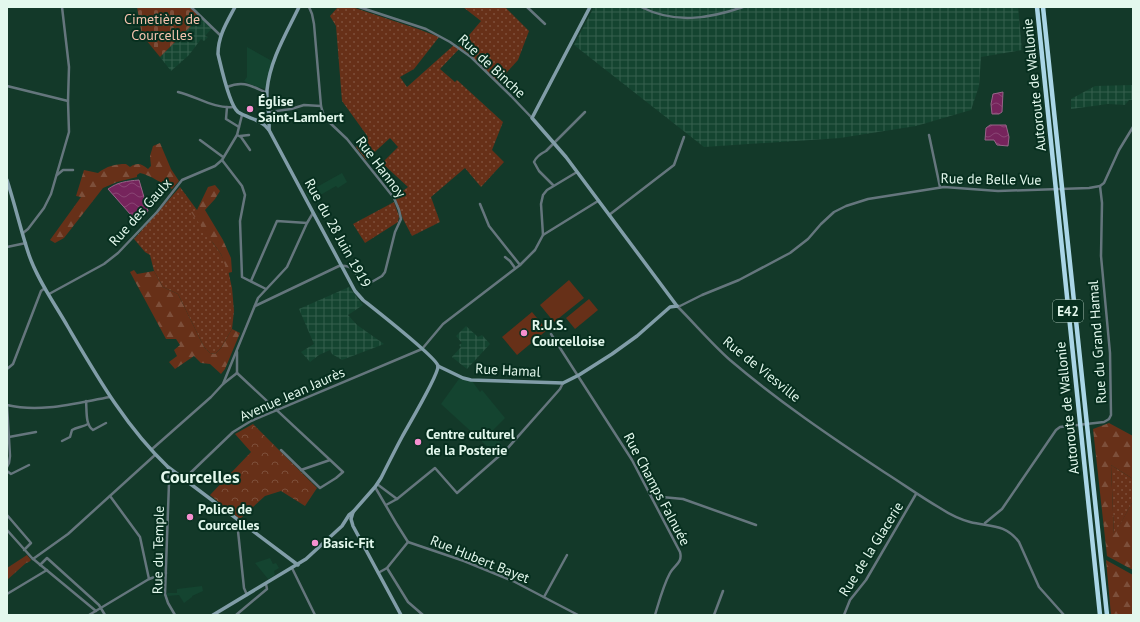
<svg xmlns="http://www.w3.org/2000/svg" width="1140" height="622" viewBox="0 0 1140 622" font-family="'PT Sans',sans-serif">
<defs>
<pattern id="industrial-grid" width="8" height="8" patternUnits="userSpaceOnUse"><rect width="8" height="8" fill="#144430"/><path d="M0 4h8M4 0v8" fill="none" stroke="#36604e"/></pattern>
<pattern id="grass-dots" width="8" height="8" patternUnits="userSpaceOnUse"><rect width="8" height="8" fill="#673018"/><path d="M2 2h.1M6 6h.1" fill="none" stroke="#7d4f3a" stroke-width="1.8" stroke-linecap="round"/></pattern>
<pattern id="forest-firs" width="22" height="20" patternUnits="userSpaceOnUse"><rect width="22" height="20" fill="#673018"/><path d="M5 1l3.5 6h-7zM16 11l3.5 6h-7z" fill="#7d4f3a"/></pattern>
<pattern id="cemetery-stones" width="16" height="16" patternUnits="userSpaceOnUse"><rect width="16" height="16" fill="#673018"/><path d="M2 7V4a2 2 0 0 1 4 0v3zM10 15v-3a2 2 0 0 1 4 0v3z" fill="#7d4f3a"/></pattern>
<pattern id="park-crowns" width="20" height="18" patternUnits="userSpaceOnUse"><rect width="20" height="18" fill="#673018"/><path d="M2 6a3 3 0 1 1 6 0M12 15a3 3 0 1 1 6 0" fill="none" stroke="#7d4f3a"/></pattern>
<pattern id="water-waves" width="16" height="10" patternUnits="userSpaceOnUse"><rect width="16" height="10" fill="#76245c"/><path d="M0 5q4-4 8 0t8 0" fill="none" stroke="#894574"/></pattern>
</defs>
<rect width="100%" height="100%" fill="#133929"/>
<g fill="#144430">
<path d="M247,47l25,14 -6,28 -12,-3 -10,-5 3,-4z"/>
<path d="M342,173l5,9 -9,6 -2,-2 -26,15 -4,-8z"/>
<path d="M461,376l11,5 8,11 2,-2 23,28 -13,13 14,20 -7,6 -58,-53z"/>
<path d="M270,558l3,6 3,-1 3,5 -5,3 1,4 -7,4 -13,-16z"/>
<path d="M202,586l1,5 -11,5v1l-8,6 -5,-8 -12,1v-3h10v-4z"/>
</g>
<g fill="url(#industrial-grid)">
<path d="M594,7h424l4,43 -41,7 -2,29 -8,24 -55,16 -76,12 -136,9 -130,-102z"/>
<path d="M200,17l12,11 -7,8 3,1 -4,4 -3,-2 -12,16 -18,16 -11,-14z"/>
<path d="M1133,85v15h-4l-4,5 -17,-1 -37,5v-10l24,-13z"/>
<path d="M349,287l14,18 -15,10 9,10 27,19 -42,16 -10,-6 -2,-4 -11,5 -9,7 -9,-10 13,-8 -15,-35z"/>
<path d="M466,326l12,11 4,-2 8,9 -23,25 -15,-12 9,-10 -2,-2 3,-2 -6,-7z"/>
</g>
<g fill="url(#grass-dots)">
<path d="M338,7h14l66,22 21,8 -25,32 -14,8 7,10 47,-42 5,4 -19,20 15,13 2,-2 46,42 -11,28 12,12 -23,25 -16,-19 -34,29 9,25 -28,14 -9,-17 -8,-22 13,-10 -26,-24 16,-16 -8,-9 -24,22 -10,-13 12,-10 -26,-36 -6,-75 -6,-10z"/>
<path d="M463,7h42l24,24 -11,29 -20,22 -29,-28 -10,-7 22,-26z"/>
<path d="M180,187l17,23 16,33 8,11 7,16 4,18 2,23 -2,18 -11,19 -6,6 -5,-1 -6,-6 -26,-53 -15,-7 -9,-16 -4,-16 -5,-3 -11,-13z"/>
<path d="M394,202l5,14 -1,6 -33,21 -12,-19z"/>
<path d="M1111,465l22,14v22l-19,35z"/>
</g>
<g fill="url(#forest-firs)">
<path d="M160,143l11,26 8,12 -7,8c-9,-5 -22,-14 -32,-16l-3,2v2l-20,5 -14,6 -39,50 -9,5 -5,-3 31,-43 -5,-1 8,-26 14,3c9,-7 17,-9 28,-9l4,3c8,-5 11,-3 18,2l3,-3 -1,-10 3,-10z"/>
<path d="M215,185l5,6 -5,8 -10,11 18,30 8,18 1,14 -4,1 -7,-19 -30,-42 6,-2 11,-23z"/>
<path d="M134,270l3,4 17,-3 9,16 15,7 26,53 6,6 5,1 6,-6 11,-19 8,4 -15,36 -4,5 -11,-10 -9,-1 -7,-7 -19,13 -6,-7 8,-6 -3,-6 6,-5 -4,-6h-10l-36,-67z"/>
<path d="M1109,423l24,13v43l-22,-14 3,70 19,-34v69l-26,-14 -14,-127z"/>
<path d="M27,555l4,5 -2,2 -3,1 -19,17v-12z"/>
<path d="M1106,560l27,15v40h-22z"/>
</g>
<path fill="url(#cemetery-stones)" d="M137,7h54l9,10 -40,40 -18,-22z"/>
<path fill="url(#park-crowns)" d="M253,424l64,64 -12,18 -24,-15 -16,5 -25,23 -30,-24 41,-43 -16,-18z"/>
<g fill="#673018">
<path d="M569,280l15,18 -30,24 -14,-17z"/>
<path d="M589,299l9,11 -23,19 -9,-11z"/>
<path d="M532,312l15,18 -30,25 -15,-18z"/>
</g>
<g fill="url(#water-waves)" stroke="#976488">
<path d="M1003,92l-1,20 -3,2h-7l-1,-10 2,-10z"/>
<path d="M990,125h16l3,12 -1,9 -11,-1 -3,-5h-9l1,-12z"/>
<path d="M139,180l9,31 -10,12 -30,-34c10,-7 19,-8 31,-9z"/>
</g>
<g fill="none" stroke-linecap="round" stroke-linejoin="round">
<g stroke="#65767d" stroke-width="2.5">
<path d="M191,7l29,28"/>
<path d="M359,7l67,22 24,13 21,15 40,39 21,22"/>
<path d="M527,7l18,17"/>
<path d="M641,7c34,17 67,12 102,0"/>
<path d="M7,86l61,15"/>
<path d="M227,87c17,-7 24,-1 40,6"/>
<path d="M178,92c18,4 36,17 55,15"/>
<path d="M227,107l-1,12 13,8"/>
<path d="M269,112l22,-3 13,-4 17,1"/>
<path d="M237,135l4,2 9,13"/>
<path d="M929,135l11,52"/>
<path d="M240,136l9,-1"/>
<path d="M200,140l23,17"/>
<path d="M222,160l20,26 3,9 -5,26 2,56 24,12"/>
<path d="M57,175l6,-5h10"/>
<path d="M553,185l-14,-14 -5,-9c2,-5 6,-8 12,-11l39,-39"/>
<path d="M480,204l9,22 31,39"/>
<path d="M609,215l65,-50 10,-28"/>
<path d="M23,233l5,-4 16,-21 7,-14 18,-62 -1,-31 1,-34 -7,-60"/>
<path d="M543,235l55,-34"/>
<path d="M7,247l19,-4"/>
<path d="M505,257l5,4 5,7"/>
<path d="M251,281l26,-60 30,2"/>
<path d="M49,294l55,-30 14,-11 39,-41 25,-32 33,-14 7,-6 15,-25 5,-20"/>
<path d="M255,306l84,-40c16,-2 17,9 24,21l19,-11 3,-4 10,-40 6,-13 -2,-9 -5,-12 -47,-59 -18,-17 -6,-9 -2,-7 -7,-82 -2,-10 -3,-7"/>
<path d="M677,306h3l22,-11 37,-15 51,-27 18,-14 13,-15 13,-12 12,-6 22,-7 76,-12 54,4 91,-3 11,-2 4,-3 15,-33 14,-23"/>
<path d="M677,306c18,18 34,37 53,54 48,41 101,77 154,112 19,12 37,25 56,36 9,6 19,11 30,14 19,5 35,1 49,20l20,45 25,28"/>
<path d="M551,334l81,126 48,92c3,11 -6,13 -10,21 -7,13 -11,29 -15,42"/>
<path d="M237,352v21"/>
<path d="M7,369l6,-5 28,-73 4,-3"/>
<path d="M237,373l106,99 -7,6 -16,10 -39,-38"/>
<path d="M223,384l14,-11"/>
<path d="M86,401c1,9 -1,24 7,29l13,-7"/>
<path d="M7,405c34,8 69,-2 103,-8"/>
<path d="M9,437l27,-5"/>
<path d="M62,441l8,-4 2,-7c5,-3 11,-3 16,-6"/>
<path d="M151,450l60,-53 12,-13 35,-86 29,-31 20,-44 6,-10"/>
<path d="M7,467l2,-4 1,-7 -3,-51"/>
<path d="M168,467l1,16 -4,111 3,9 7,12"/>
<path d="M301,470l29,-10"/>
<path d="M7,471l4,3 18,-9"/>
<path d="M184,479l49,-47 18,-11 171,-72 21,-25 77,-59 15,-15 8,-15 -2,-31 2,-9 4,-5 30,-18"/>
<path d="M169,483l8,-10"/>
<path d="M377,484l20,15"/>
<path d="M375,487l21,36 12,19"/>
<path d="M650,493l12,4 21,2 73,26"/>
<path d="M110,496l30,41 9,42"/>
<path d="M386,505l11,-6 38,-31 22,25 49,-43 54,-61 3,-6"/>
<path d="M7,515l24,28 -7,7"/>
<path d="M985,523l17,-14 54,-79 4,-3 44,-5 5,-3 2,-4 -1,-62 -9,-97 1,-53 -2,-17"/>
<path d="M242,524l-4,7 6,57 3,7"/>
<path d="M7,530l25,28 64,53"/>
<path d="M408,542l56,19 49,20 65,34"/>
<path d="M33,559l35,-25 87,-79"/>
<path d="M40,565l7,-7 52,47 6,10"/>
<path d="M292,568l23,47"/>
<path d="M387,568l21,34 15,13"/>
<path d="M378,573l9,-5 21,-26"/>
<path d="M7,594l40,-24"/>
<path d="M544,597l23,-42"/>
<path d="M89,615l60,-36 17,-6"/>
<path d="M236,615l31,-26 -1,-5"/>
<path d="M714,615l9,-24"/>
<path d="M844,615l6,-15 16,-20 50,-86"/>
</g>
<g stroke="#819da8" stroke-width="3.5">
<path d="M590,7l-58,111 34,39 111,149"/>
<path d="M269,130c1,-13 -3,-27 -2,-40 3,-30 19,-56 32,-83"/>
<path d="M7,180c8,25 14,51 22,75 9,26 26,49 39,72 30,51 58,100 100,140l130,98"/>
<path d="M438,366l25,12 8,2 92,3 16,-8 33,-21 25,-18 33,-29 7,-1"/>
<path d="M353,512l-2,7 2,7 48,89"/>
<path d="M213,615l93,-56 36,-33 7,-11 4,-3 22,-25 6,-9c7,-14 14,-28 21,-41 6,-11 37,-63 36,-71 -1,-8 -65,-58 -75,-66l-8,-9 -86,-161c-8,-11 -20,-11 -31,-18 -9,-7 -17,-46 -20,-58 0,-18 9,-32 17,-47"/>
</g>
<g stroke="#aad6e7" stroke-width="4.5">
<path d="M1037,7l63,608"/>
<path d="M1043,7l64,608"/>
</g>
</g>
<g fill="#f690d0" stroke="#072f1f" stroke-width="1.5">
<circle cx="250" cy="109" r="4"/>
<circle cx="524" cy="333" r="4"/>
<circle cx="418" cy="442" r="4"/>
<circle cx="190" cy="517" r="4"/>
<circle cx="315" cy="543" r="4"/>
</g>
<g text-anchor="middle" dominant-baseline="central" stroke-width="4" stroke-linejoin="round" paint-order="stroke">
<rect fill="#072f1f" stroke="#a1bcaf" stroke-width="1" x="1053" y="300" width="30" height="22" rx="3"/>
<g font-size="13" font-weight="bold" fill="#e3f8ed">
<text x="1068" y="311">E42</text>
</g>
<g font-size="14" fill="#f4c2ad" stroke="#072f1f">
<text x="162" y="19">Cimetière de<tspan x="162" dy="16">Courcelles</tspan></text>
</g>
<g font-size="14" fill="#e3f8ed" stroke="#072f1f">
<text transform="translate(492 66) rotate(43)">Rue de Binche</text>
<text transform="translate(1034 85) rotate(-96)">Autoroute de Wallonie</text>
<text transform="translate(381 167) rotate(53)">Rue Hannoy</text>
<text transform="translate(991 179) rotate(1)">Rue de Belle Vue</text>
<text transform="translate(140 212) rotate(-48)">Rue des Gaulx</text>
<text transform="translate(338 233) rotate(61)">Rue du 28 Juin 1919</text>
<text transform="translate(1097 342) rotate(-94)">Rue du Grand Hamal</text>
<text transform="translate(762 369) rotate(39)">Rue de Viesville</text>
<text transform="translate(508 370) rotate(3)">Rue Hamal</text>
<text transform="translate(292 394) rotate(-24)">Avenue Jean Jaurès</text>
<text transform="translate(1067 408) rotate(-96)">Autoroute de Wallonie</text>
<text transform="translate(657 489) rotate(62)">Rue Champs Falnuée</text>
<text transform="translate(871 549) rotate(-58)">Rue de la Glacerie</text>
<text transform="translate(158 550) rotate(-89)">Rue du Temple</text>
<text transform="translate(480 559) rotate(22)">Rue Hubert Bayet</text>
</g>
<g font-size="14" font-weight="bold" fill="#e3f8ed" stroke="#072f1f" text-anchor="start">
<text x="258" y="101">Église<tspan x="258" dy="16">Saint-Lambert</tspan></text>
<text x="532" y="325">R.U.S.<tspan x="532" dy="16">Courcelloise</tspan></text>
<text x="426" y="434">Centre culturel<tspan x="426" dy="16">de la Posterie</tspan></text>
<text x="198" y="509">Police de<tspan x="198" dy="16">Courcelles</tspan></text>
<text x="323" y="543">Basic-Fit</text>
</g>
<g font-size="18" font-weight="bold" fill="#e3f8ed" stroke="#072f1f">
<text x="200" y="476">Courcelles</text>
</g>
</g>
<rect width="1140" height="622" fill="none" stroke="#e3f8ed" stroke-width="16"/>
</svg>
